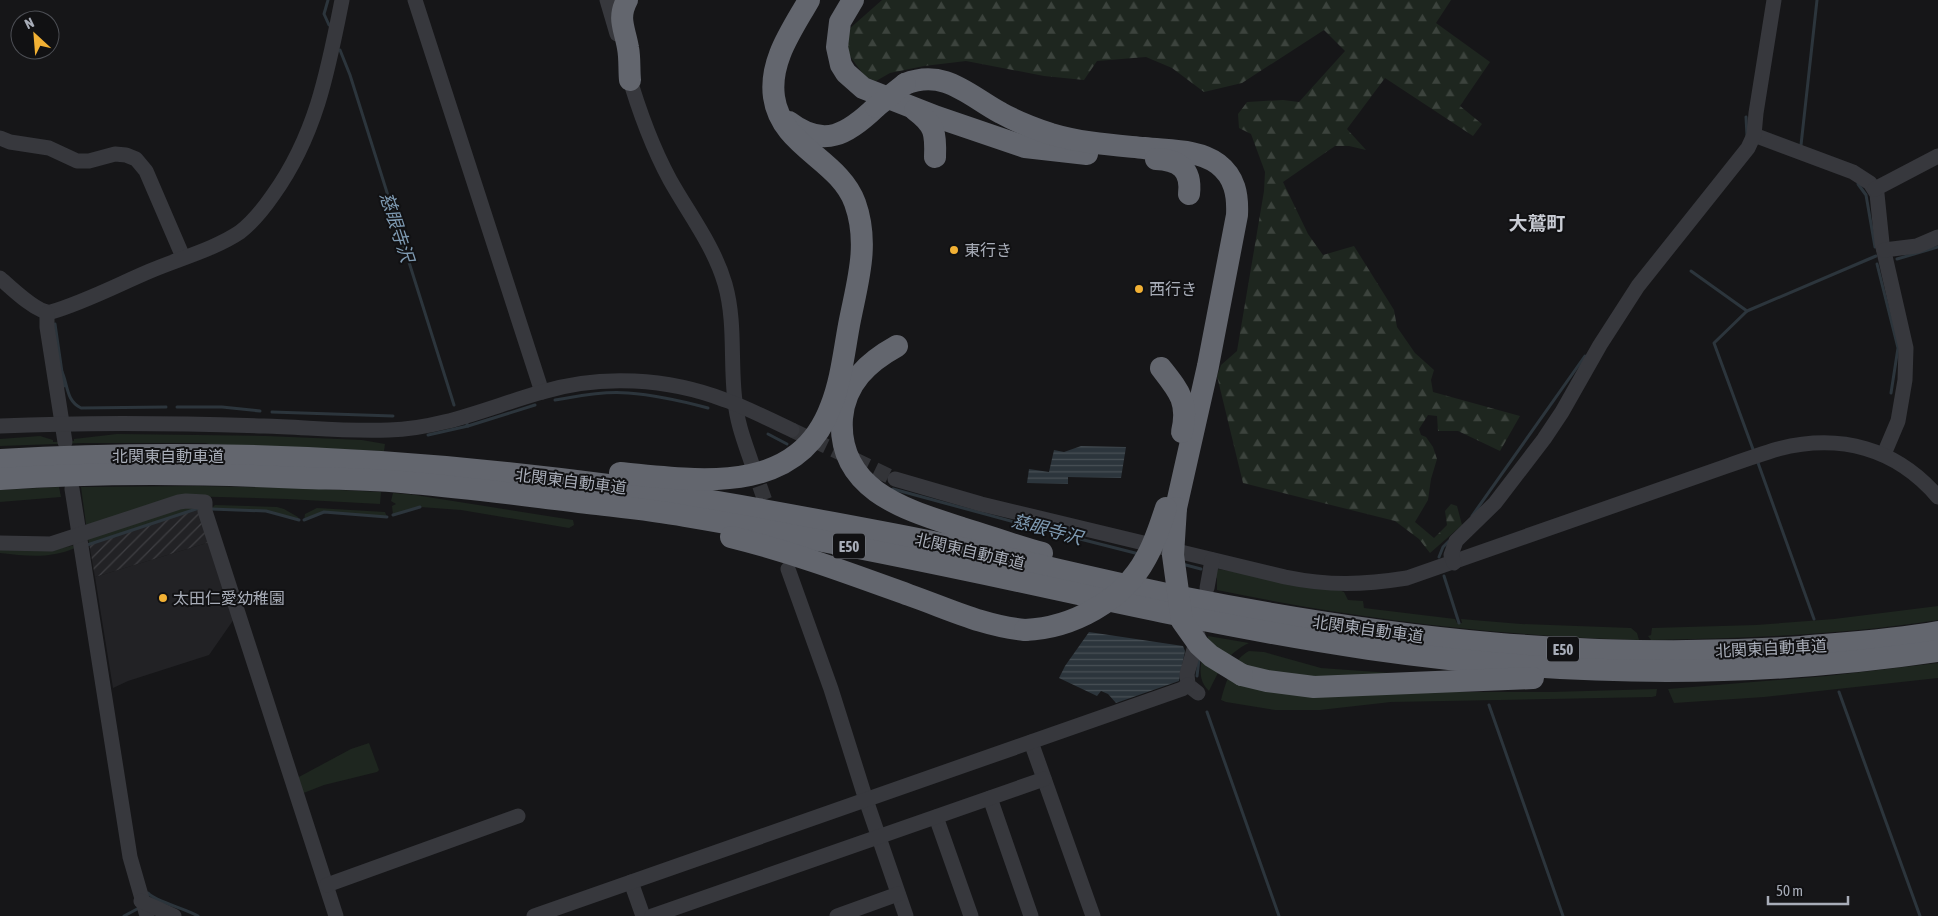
<svg xmlns="http://www.w3.org/2000/svg" width="1938" height="916" viewBox="0 0 1938 916" font-family="'Asap Condensed','Noto Sans JP',sans-serif">
<defs>
<pattern id="industrial-furrows" width="10" height="10" patternUnits="userSpaceOnUse" patternTransform="scale(1.25)"><rect width="10" height="10" fill="#222225"/><path d="M-1 1l2-2M0 10L10 0M9 11l2-2" fill="none" stroke="#3f3f43"/></pattern>
<pattern id="forest-firs" width="22" height="20" patternUnits="userSpaceOnUse" patternTransform="scale(1.25)"><rect width="22" height="20" fill="#1e261f"/><path d="M5 1l3.5 6h-7zM16 11l3.5 6h-7z" fill="#3c433d"/></pattern>
<pattern id="water-rules" width="6" height="5" patternUnits="userSpaceOnUse" patternTransform="scale(1.25)"><rect width="6" height="5" fill="#2c353c"/><path d="M0 2.5h6" fill="none" stroke="#485056"/></pattern>
</defs>
<rect width="100%" height="100%" fill="#161618"/>
<path fill="#222225" d="M210,542l24,77 -25,36 -81,26 -15,7 -18,-111z"/>
<path fill="url(#industrial-furrows)" d="M199,508l11,34 -115,35 -6,-34z"/>
<g fill="#1e261f">
<path d="M117,434l149,2 96,4 23,4 -1,7 -175,-7 -4,-1h-121l-84,3v-7l40,-3 13,4v2l21,-1v-2z"/>
<path d="M198,486l101,2 82,4 -1,12 -93,-5 -105,-3 -94,30 -2,-2 -5,-37z"/>
<path d="M59,487l2,10 -61,5v-12z"/>
<path d="M393,493l22,2 158,25 1,5 -5,3 -108,-18 -41,-3 -27,8 -1,-9 4,-2 -5,-3z"/>
<path d="M191,505l8,3 -110,35 -1,-5z"/>
<path d="M215,505l62,2 7,2 14,8 1,3 -33,-9 -55,-2z"/>
<path d="M317,508l68,4 2,5 -63,-5 -20,8 1,-6z"/>
<path d="M75,545v3c-25,11 -48,8 -75,5v-5l54,2z"/>
<path d="M1218,569l121,21 5,2 4,8 15,1 1,7 91,11 2,4h5l-1,-4 60,5 110,4 6,5 2,7c-143,-4 -282,-21 -422,-50v-12l-3,-1z"/>
<path d="M1938,606v14c-95,15 -191,18 -287,20l-3,-4 3,-1 1,-7 104,-3 78,-6z"/>
<path d="M1208,636l41,7c-23,11 -29,26 -40,48 -16,-15 -5,-37 -1,-55z"/>
<path d="M1249,651l15,1 57,16 70,5v19h160l106,-3 -1,7 -4,1 -261,5 -71,8h-45l-49,-8 -5,-2c5,-18 11,-40 28,-49z"/>
<path d="M1938,663v15l-174,19 -90,6 -6,-14 159,-13z"/>
<path d="M369,743l10,27 -2,2 -53,13 -23,9 -4,-16 54,-29z"/>
</g>
<path fill="url(#forest-firs)" d="M882,0h569l-15,23 54,39 -30,44 22,18 -9,12 -88,-58 -38,51 19,21 -17,-4h-14l-52,36 25,52 15,21 31,-9 40,64 3,17 18,26 19,17 -3,10 2,12 87,24 -20,35 -42,-20h-20l-1,-15 -9,-1 -9,14 2,6 5,2 7,10 4,12 -6,20 -3,21 -13,22 19,16 13,-13 -2,-14 6,-7 6,2 5,19 -32,28 -11,-14 -24,-18 -152,-38 -26,-107 4,-11 16,-14 27,-160 1,-19 -14,-38 -12,-6 -1,-14 9,-12 36,-2 16,2 46,-51 -21,-21 -82,53 -38,9 -32,-24 -26,-11 -49,4 -13,19 -40,-4 -78,-15 -42,5 -34,7 -14,8 -11,-4 -18,-25 1,-22z"/>
<g fill="url(#water-rules)">
<path d="M1081,446l45,1 -5,31 -53,-1v7l-41,-1 2,-14 20,3 5,-22 10,2z"/>
<path d="M1089,632l94,14 2,5 -6,30 -63,22 -8,-9 -7,-3 -4,5 -38,-18 6,-12z"/>
</g>
<g fill="none" stroke-linecap="round" stroke-linejoin="round">
<g stroke="#2c353c" stroke-width="3">
<path d="M328,0l-4,14 5,11"/>
<path d="M340,50l10,25 104,330"/>
<path d="M1746,117l1,19"/>
<path d="M1801,145l16,-145"/>
<path d="M1858,184l8,11 9,52"/>
<path d="M1897,259l41,-12"/>
<path d="M1877,264l21,84 -7,45"/>
<path d="M1691,271l56,40 129,-55"/>
<path d="M1747,311l-33,32 40,109"/>
<path d="M55,324l9,62"/>
<path d="M62,372c6,13 4,29 19,36l85,-1"/>
<path d="M555,400c24,-4 49,-9 73,-7 28,2 54,8 80,15"/>
<path d="M177,407h45l38,4"/>
<path d="M272,412l121,4"/>
<path d="M466,422l2,4 67,-21"/>
<path d="M768,434l19,10"/>
<path d="M428,435l40,-9"/>
<path d="M1757,460l57,159"/>
<path d="M893,489l136,37 110,28"/>
<path d="M211,509l55,2 33,9"/>
<path d="M393,515l27,-8"/>
<path d="M1472,516l113,-160"/>
<path d="M304,520l20,-8 63,5"/>
<path d="M87,545l112,-37"/>
<path d="M1439,557l4,-10 6,-6"/>
<path d="M1182,564l19,5"/>
<path d="M1444,576l15,47"/>
<path d="M1197,676l2,-17"/>
<path d="M1839,692l81,224"/>
<path d="M1489,705l74,211"/>
<path d="M1207,712l72,204"/>
<path d="M148,893c6,8 38,16 50,23"/>
<path d="M124,916l15,-8"/>
</g>
<g stroke="#333438" stroke-width="15" stroke-dasharray="15 8" stroke-linecap="butt">
<path d="M792,430l103,49"/>
<path d="M752,464l19,54"/>
</g>
<g stroke="#37383d" stroke-width="15">
<path d="M415,0l127,392"/>
<path d="M607,0l10,34"/>
<path d="M627,70c11,38 24,75 43,110 19,34 44,66 55,104 11,39 5,78 10,117 2,22 10,42 17,63"/>
<path d="M1754,135l99,37 17,11 7,11 5,49 24,105 -1,32 -7,41 -14,33"/>
<path d="M0,138l10,4 39,6 28,13h12l26,-7 11,1 10,4 10,12 37,86"/>
<path d="M1875,189l63,-33"/>
<path d="M1884,250l33,-4 21,-9"/>
<path d="M0,278c10,9 38,36 51,34 34,-10 66,-27 99,-41 28,-12 65,-22 90,-39 13,-10 24,-24 33,-37 43,-60 55,-124 69,-195"/>
<path d="M47,313v14l18,115"/>
<path d="M0,426c88,-4 176,-3 264,0 41,1 83,6 125,4 53,-1 103,-24 153,-38 59,-18 126,-14 183,8 23,8 45,20 67,30"/>
<path d="M895,479l86,25 304,73c44,9 78,8 122,1l320,-112c17,-6 34,-12 51,-17 62,-16 118,-1 160,48"/>
<path d="M72,489l58,368 17,59"/>
<path d="M0,543l51,1 128,-42 7,-1 19,1v9l131,405"/>
<path d="M1454,563l-3,-8 5,-14 39,-38 49,-64 18,-27 38,-67 38,-59 110,-138 6,-13 2,-22 18,-113"/>
<path d="M788,569l43,120 35,111 40,116"/>
<path d="M1207,588l5,-28"/>
<path d="M1198,635l-11,39 1,11 10,8"/>
<path d="M1031,742l62,174"/>
<path d="M990,798l41,118"/>
<path d="M936,817l35,99"/>
<path d="M631,882l12,34"/>
<path d="M327,885l191,-69"/>
<path d="M141,901l33,15"/>
<path d="M534,916l648,-227 6,-4"/>
<path d="M652,916l392,-137"/>
<path d="M837,916l61,-22"/>
</g>
<g stroke="#63666e" stroke-width="22">
<path d="M627,0c-10,19 -2,29 1,48 2,10 1,22 2,32"/>
<path d="M853,0l-13,22 -3,25 4,18 5,8 17,15 74,29 88,30 62,7"/>
<path d="M905,84c40,-16 64,12 96,29 16,9 32,15 50,21 30,9 62,11 93,14 24,3 54,1 74,16 17,13 20,31 19,51l-29,151 -32,142"/>
<path d="M915,110c20,15 21,23 20,47"/>
<path d="M789,122c35,27 59,12 87,-15"/>
<path d="M1156,159c23,1 36,10 33,35"/>
<path d="M897,346c-29,16 -52,37 -55,72 -5,73 65,92 120,110 27,8 53,18 80,25"/>
<path d="M1161,368c18,23 28,34 21,64"/>
<path d="M0,460c202,-12 407,-2 608,25 100,14 200,33 300,52 93,18 185,42 278,61 207,41 404,63 615,49 46,-4 92,-7 137,-15"/>
<path d="M620,473c76,7 177,25 211,-67 10,-25 13,-54 18,-81 8,-42 21,-80 6,-122 -16,-44 -74,-56 -81,-106 -5,-36 18,-67 35,-97"/>
<path d="M0,479c101,-7 203,-6 304,-1 36,1 73,1 108,5 59,5 117,13 176,20 33,4 65,7 97,13 113,19 226,42 338,66 115,25 230,50 347,67 187,27 381,30 568,2"/>
<path d="M731,537c61,15 120,37 178,58 40,14 74,31 116,35"/>
<path d="M1242,675l25,6 47,6 219,-9"/>
</g>
<g stroke="#63666e" stroke-width="22">
<path d="M876,107l29,-23"/>
<path d="M1176,508l-3,47 9,66 17,24 12,11 31,19"/>
<path d="M1025,630c47,-2 98,-29 121,-72 9,-15 14,-33 20,-50"/>
</g>
</g>
<g fill="#f2b134" stroke="#111113" stroke-width="2">
<circle cx="954" cy="250" r="5"/>
<circle cx="1139" cy="289" r="5"/>
<circle cx="163" cy="598" r="5"/>
</g>
<g text-anchor="middle" dominant-baseline="central" stroke-width="4" stroke-linejoin="round" paint-order="stroke">
<g fill="#111113" stroke="#7b7e86" stroke-width="1">
<rect x="833" y="533.5" width="32" height="25" rx="4"/>
<rect x="1547" y="636.5" width="32" height="25" rx="4"/>
</g>
<g font-size="15" font-weight="bold" fill="#a8adb8">
<text x="849" y="546">E50</text>
<text x="1563" y="649">E50</text>
</g>
<g font-size="16" fill="#a8adb8" stroke="#111113" text-anchor="start">
<text x="964" y="250">東行き</text>
<text x="1149" y="289">西行き</text>
<text x="173" y="598">太田仁愛幼稚園</text>
</g>
<g font-size="16" fill="#a8adb8" stroke="#111113">
<text x="168" y="456">北関東自動車道</text>
<text transform="translate(571 481) rotate(7)">北関東自動車道</text>
<text transform="translate(970 551) rotate(13)">北関東自動車道</text>
<text transform="translate(1368 629) rotate(8)">北関東自動車道</text>
<text transform="translate(1771 648) rotate(-3)">北関東自動車道</text>
</g>
<g font-size="18" font-style="italic" fill="#7f9bb3" stroke="#111113">
<text transform="translate(397 227) rotate(72)">慈眼寺沢</text>
<text transform="translate(1047 529) rotate(15)">慈眼寺沢</text>
</g>
<g font-size="19" font-weight="bold" fill="#c9ccd4" stroke="#111113">
<text x="1537" y="223">大鷲町</text>
</g>
</g>
<g transform="translate(35 35) rotate(334)"><circle r="24" fill="#111113" stroke="#4d4f55"/>
<path d="M0-4L9 19L0 12L-9 19Z" fill="#f2b134"/>
<text y="-8" font-size="14" font-weight="bold" text-anchor="middle" fill="#a8adb8">N</text>
</g>
<path d="M1768 896v8h80v-8" fill="none" stroke="#a8adb8" stroke-width="2.5"/>
<text x="1776" y="896" font-size="15" fill="#a8adb8" stroke="#111113" stroke-width="4" paint-order="stroke">50 m</text>
</svg>
